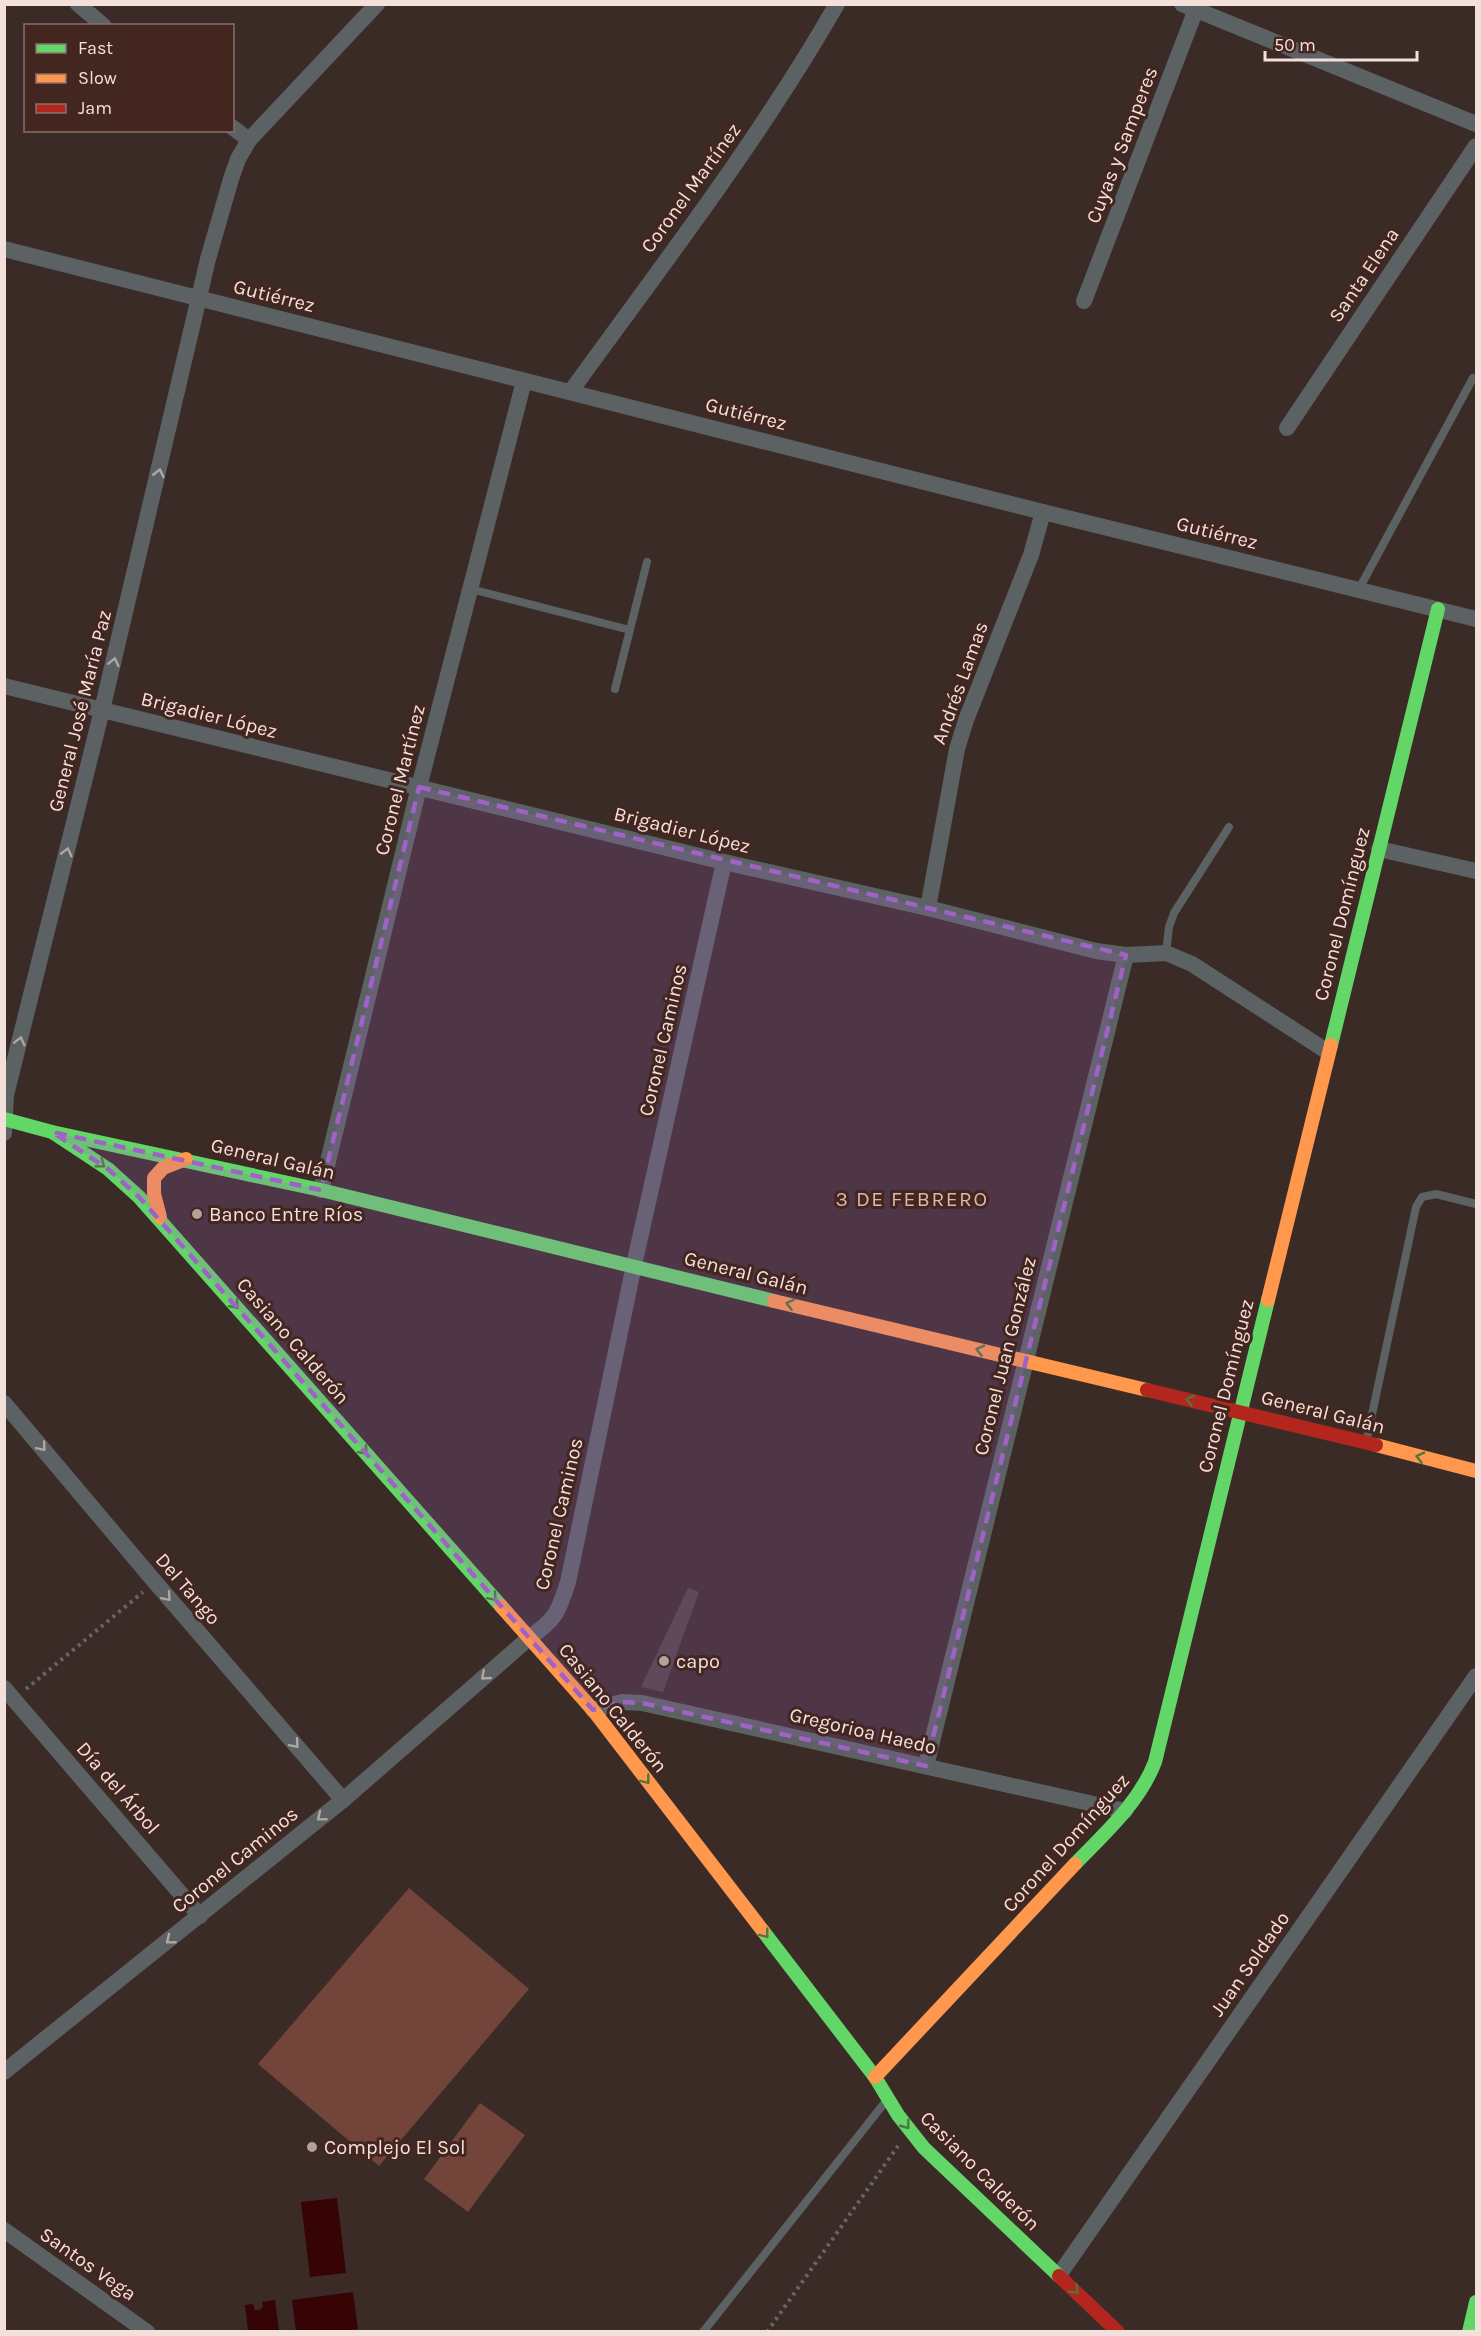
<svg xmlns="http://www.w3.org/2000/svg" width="1481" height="2336" viewBox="0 0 1481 2336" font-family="Karla,sans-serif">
<rect width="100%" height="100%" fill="#3b2b27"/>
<g fill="#73443a">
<path d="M409,1888l120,101 -150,177 -121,-102z"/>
<path d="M480,2103l45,32 -57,77 -44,-33z"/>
</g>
<g fill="#360404">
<path d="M337,2198l9,75 -36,4 -9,-75z"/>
<path d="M353,2292l5,37 -19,3 -43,-1 -4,-31z"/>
<path d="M275,2300l4,31h-31l-3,-26 8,-1 2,6h4l4,-3 -1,-5z"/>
</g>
<path fill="#514340" d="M688,1588l11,4 -36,100 -22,-5z"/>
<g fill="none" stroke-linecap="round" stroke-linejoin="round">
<g stroke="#666667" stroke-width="4" stroke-dasharray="3 4.5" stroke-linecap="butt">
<path d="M26,1689l117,-97"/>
<path d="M767,2332l131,-186"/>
</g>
<g stroke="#5c6263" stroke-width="8">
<path d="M471,589l159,41"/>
<path d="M1359,589l114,-211"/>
<path d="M615,689l32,-127"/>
<path d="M1166,953l3,-26 5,-14 55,-86"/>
<path d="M1366,1443l50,-236 6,-10 14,-3 40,10"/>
<path d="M703,2332l183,-231"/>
</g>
<g stroke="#5c6263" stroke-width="16">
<path d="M78,4l26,22"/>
<path d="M1182,4l294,120"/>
<path d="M232,127l17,13"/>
<path d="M4,249l1039,263 433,107"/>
<path d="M1084,301l114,-297"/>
<path d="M571,391c92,-127 188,-251 266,-387"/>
<path d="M1287,428l189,-282"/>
<path d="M4,686l720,176 204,46 168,43 30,4 40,-2 26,11 136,88"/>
<path d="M1379,849l97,22"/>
<path d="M928,908l29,-159 9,-29 65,-165 12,-43"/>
<path d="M4,1133l2,-38 96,-385 106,-451 23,-80 7,-20 11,-19 128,-136"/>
<path d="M321,1190l98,-403 105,-406"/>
<path d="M4,1403l151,179 188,218"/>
<path d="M4,1688l196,228"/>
<path d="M593,1710l29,-8 20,1 483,108"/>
<path d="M926,1766l200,-811"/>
<path d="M4,2072l339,-272 186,-162c27,-19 29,-25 39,-56l66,-317 90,-403"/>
<path d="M4,2230l143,102"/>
<path d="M1059,2275l417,-599"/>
</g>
<g stroke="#63d668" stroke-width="14">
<path d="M1331,1045l107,-436"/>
<path d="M4,1119l48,13 269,58 453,111"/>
<path d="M52,1132l56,37 31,28 362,409"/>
<path d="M1075,1864c30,-31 64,-61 80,-102l113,-462"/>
<path d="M763,1931l112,146 23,38 26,33 135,128"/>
<path d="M1469,2332l7,-30"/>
</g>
<g stroke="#ff974d" stroke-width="14">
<path d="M160,1217l-6,-23v-16l9,-10 23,-9"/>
<path d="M1268,1300l63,-255"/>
<path d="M774,1301l373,89"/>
<path d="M1376,1445l100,26"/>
<path d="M501,1606l92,104 170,221"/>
<path d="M875,2077l200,-213"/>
</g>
<g stroke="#b3261e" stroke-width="14">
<path d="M1147,1390l229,55"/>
<path d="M1059,2276l59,56"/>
</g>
</g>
<defs><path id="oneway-chevron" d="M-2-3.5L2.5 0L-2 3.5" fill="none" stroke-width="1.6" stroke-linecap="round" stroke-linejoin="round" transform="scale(1.5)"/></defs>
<g stroke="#b0a7a5">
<use href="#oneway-chevron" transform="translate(159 473) rotate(-77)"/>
<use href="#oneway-chevron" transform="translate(114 662) rotate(-77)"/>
<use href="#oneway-chevron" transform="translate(67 852) rotate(-76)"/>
<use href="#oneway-chevron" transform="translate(20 1041) rotate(-76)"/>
<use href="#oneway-chevron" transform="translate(42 1447) rotate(50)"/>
<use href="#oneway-chevron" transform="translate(167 1597) rotate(49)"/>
<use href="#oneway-chevron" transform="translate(485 1676) rotate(139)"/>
<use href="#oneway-chevron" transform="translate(295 1744) rotate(49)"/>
<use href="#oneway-chevron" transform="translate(321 1817) rotate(141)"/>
<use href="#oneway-chevron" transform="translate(170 1940) rotate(141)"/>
</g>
<g stroke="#517540">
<use href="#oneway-chevron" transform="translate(101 1164) rotate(37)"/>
<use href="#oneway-chevron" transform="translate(790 1304) rotate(-166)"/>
<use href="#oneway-chevron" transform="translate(235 1305) rotate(49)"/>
<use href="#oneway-chevron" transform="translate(980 1350) rotate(-166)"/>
<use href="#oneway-chevron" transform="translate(1190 1400) rotate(-167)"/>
<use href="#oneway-chevron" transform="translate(364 1451) rotate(49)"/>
<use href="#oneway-chevron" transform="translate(1420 1457) rotate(-166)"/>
<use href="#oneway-chevron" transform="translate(493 1597) rotate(49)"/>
<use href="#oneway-chevron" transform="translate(646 1780) rotate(52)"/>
<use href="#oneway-chevron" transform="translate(765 1934) rotate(52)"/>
<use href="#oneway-chevron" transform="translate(906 2125) rotate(53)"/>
<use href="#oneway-chevron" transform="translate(1075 2290) rotate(44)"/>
</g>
<path fill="#9f62c7" fill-opacity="0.2" stroke="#9f62c7" stroke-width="4.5" stroke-dasharray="12 8" stroke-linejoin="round" d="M419,787l707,168 -200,811 -284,-63 -20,-1 -29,8 -454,-513 -31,-28 -56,-37 269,58z"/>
<g fill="#b3a19c" stroke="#43261f" stroke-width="2">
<circle cx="197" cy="1214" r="6"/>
<circle cx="664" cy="1661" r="6"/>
<circle cx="312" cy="2147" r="6"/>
</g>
<g text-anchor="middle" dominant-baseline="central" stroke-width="6" stroke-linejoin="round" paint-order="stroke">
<g font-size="20" fill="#f4e0db" stroke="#43261f">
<text transform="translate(1122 145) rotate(-69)">Cuyas y Samperes</text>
<text transform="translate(691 188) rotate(-54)">Coronel Martínez</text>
<text transform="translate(1364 275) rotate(-56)">Santa Elena</text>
<text transform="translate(274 296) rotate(14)">Gutiérrez</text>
<text transform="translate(746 414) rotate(14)">Gutiérrez</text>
<text transform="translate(1217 533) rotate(14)">Gutiérrez</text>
<text transform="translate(960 683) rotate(-70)">Andrés Lamas</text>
<text transform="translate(80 711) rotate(-76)">General José María Paz</text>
<text transform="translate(209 715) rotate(14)">Brigadier López</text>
<text transform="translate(400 780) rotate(-76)">Coronel Martínez</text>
<text transform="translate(682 830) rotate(14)">Brigadier López</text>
<text transform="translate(1342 914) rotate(-76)">Coronel Domínguez</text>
<text transform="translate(663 1040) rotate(-77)">Coronel Caminos</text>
<text transform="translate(273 1159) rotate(13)">General Galán</text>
<text transform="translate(746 1273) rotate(14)">General Galán</text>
<text transform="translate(293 1341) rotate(49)">Casiano Calderón</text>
<text transform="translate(1005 1356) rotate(-76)">Coronel Juan González</text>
<text transform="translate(1226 1386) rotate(-76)">Coronel Domínguez</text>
<text transform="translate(1323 1412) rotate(14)">General Galán</text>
<text transform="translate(559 1514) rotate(-77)">Coronel Caminos</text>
<text transform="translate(188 1589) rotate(49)">Del Tango</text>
<text transform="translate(613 1708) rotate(51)">Casiano Calderón</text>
<text transform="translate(863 1731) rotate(13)">Gregorioa Haedo</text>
<text transform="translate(118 1788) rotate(49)">Día del Árbol</text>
<text transform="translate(1066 1843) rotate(-48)">Coronel Domínguez</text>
<text transform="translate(235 1860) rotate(-39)">Coronel Caminos</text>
<text transform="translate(1250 1964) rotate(-55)">Juan Soldado</text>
<text transform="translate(980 2171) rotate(45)">Casiano Calderón</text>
<text transform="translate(88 2264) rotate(35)">Santos Vega</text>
</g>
<g font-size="20" fill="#f4e0db" stroke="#43261f" text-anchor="start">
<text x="209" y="1214">Banco Entre Ríos</text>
<text x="676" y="1661">capo</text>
<text x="324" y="2147">Complejo El Sol</text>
</g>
<g font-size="21" letter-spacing="1.5" fill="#ddb6ad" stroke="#43261f">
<text x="912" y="1199">3 DE FEBRERO</text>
</g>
</g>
<rect width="1481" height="2336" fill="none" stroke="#f4e0db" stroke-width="12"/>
<rect x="24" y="24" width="210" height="108" fill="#43261f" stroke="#8a706a" stroke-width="1.5"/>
<rect x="36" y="44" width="30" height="9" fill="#63d668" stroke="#8a706a" stroke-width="1.5"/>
<text x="78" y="54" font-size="18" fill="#f4e0db">Fast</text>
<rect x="36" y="74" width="30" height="9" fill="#ff974d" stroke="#8a706a" stroke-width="1.5"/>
<text x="78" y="84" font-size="18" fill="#f4e0db">Slow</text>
<rect x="36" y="104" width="30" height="9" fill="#b3261e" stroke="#8a706a" stroke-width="1.5"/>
<text x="78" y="114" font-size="18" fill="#f4e0db">Jam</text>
<path d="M1265 51v9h152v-9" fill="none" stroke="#f4e0db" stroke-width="3"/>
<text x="1274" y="51" font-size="18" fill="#f4e0db" stroke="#43261f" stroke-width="4.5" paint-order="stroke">50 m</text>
</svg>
